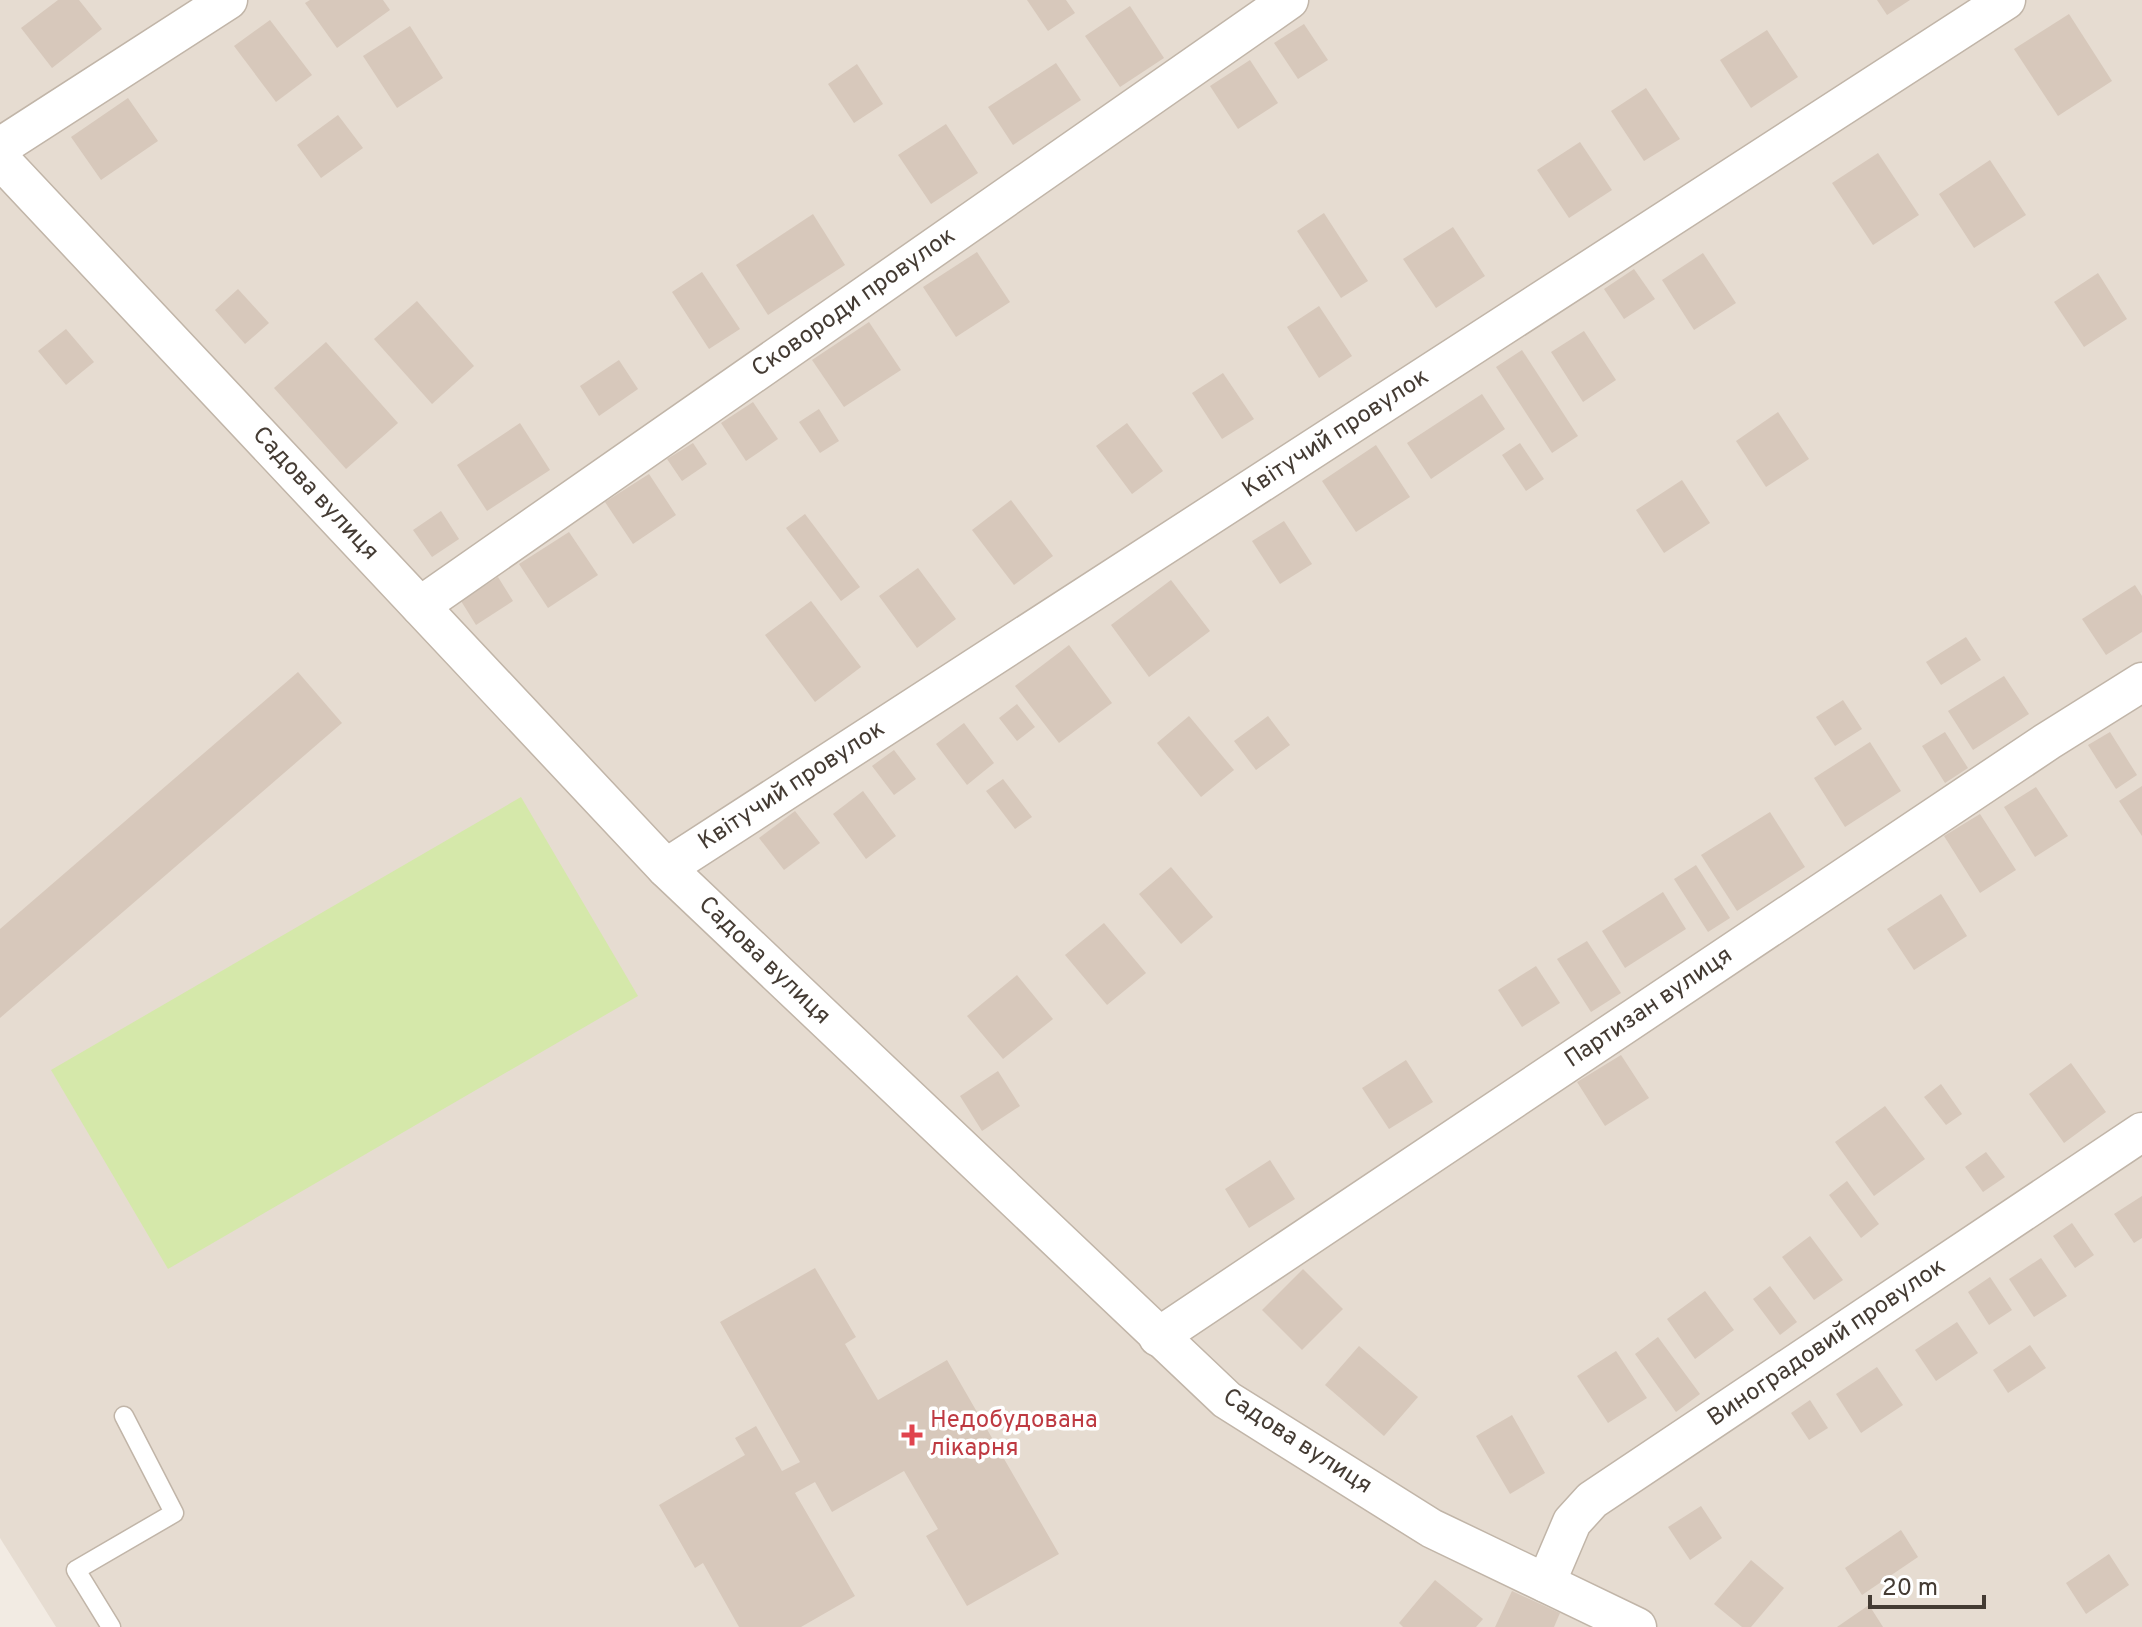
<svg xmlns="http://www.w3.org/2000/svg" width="2142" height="1627" viewBox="0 0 2142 1627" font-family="Overpass,sans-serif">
<rect width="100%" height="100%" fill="#f2ebe3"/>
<path fill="#e6dcd1" d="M0,0h2142v1627h-2086l-56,-89z"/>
<path fill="#d5e8aa" d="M521,797l117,199 -470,273 -117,-199z"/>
<g fill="#d7c8bb">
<path d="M58,0h21l23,29 -50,39 -31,-40z"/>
<path d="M310,0h73l7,10 -53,38 -32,-45z"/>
<path d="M1027,0h39l9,13 -27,18z"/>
<path d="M1877,0h33l-23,15z"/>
<path d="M1130,6l34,52 -44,29 -35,-51z"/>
<path d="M2069,14l43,67 -54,35 -44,-67z"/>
<path d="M270,20l42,55 -36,27 -42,-56z"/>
<path d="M1304,24l24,36 -30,19 -24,-36z"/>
<path d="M410,26l33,52 -46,30 -34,-52z"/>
<path d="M1767,30l31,47 -47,31 -31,-48z"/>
<path d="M1250,60l28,43 -40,26 -28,-43z"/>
<path d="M1056,63l25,37 -68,45 -25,-38z"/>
<path d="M857,64l26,40 -29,19 -26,-39z"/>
<path d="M1646,88l34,51 -36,22 -33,-50z"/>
<path d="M128,98l30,43 -57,39 -30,-43z"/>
<path d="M338,115l25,33 -42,30 -24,-33z"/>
<path d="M946,124l32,49 -47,31 -33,-49z"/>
<path d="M1580,142l32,48 -43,28 -32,-48z"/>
<path d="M1878,153l41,62 -46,30 -41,-62z"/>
<path d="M1990,160l36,55 -52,33 -35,-54z"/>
<path d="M1324,213l44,68 -27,17 -44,-67z"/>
<path d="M813,214l32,51 -77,50 -32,-50z"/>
<path d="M1453,227l32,49 -49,32 -33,-49z"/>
<path d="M977,252l33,50 -54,35 -33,-50z"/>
<path d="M1703,253l33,50 -42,27 -32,-50z"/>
<path d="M1634,269l21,30 -31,20 -20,-30z"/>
<path d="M702,272l38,57 -31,20 -37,-57z"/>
<path d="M2098,273l29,46 -43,28 -30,-45z"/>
<path d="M238,289l31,34 -24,21 -30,-34z"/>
<path d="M417,301l57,65 -42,38 -58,-65z"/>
<path d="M1319,306l33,50 -33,22 -32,-51z"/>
<path d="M869,322l32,48 -57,37 -32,-47z"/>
<path d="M66,329l28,33 -28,23 -28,-34z"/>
<path d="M1584,331l32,49 -33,22 -32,-50z"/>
<path d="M326,342l72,81 -52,46 -72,-81z"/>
<path d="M1522,350l56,86 -26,17 -56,-86z"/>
<path d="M619,360l19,29 -39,27 -19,-30z"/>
<path d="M1223,373l31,46 -32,20 -30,-46z"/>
<path d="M1482,394l23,35 -74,50 -24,-36z"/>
<path d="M753,402l25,37 -32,22 -25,-38z"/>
<path d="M819,409l20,32 -19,12 -21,-31z"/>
<path d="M1778,412l31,47 -43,28 -30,-46z"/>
<path d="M520,423l30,47 -63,41 -30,-46z"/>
<path d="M1127,423l36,48 -31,23 -36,-48z"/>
<path d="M693,443l14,21 -25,17 -15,-22z"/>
<path d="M1520,443l24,36 -18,12 -24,-36z"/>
<path d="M1376,445l34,52 -54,35 -34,-51z"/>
<path d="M649,474l27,41 -43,29 -28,-42z"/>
<path d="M1682,480l28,43 -46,30 -28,-43z"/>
<path d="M1011,500l42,56 -39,29 -42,-55z"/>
<path d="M441,511l18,28 -27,18 -19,-27z"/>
<path d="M805,514l55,73 -19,14 -55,-73z"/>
<path d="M1284,521l28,43 -32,20 -28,-43z"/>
<path d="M569,532l29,43 -50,33 -29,-44z"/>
<path d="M918,568l38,51 -39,29 -38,-52z"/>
<path d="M498,577l15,24 -37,24 -15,-24z"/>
<path d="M1171,580l39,51 -61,46 -38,-52z"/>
<path d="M2135,585l7,11v36l-36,23 -24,-36z"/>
<path d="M811,601l50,66 -46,35 -50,-67z"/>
<path d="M1966,637l15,23 -40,25 -15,-23z"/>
<path d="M1069,645l43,58 -53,40 -44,-57z"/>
<path d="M298,672l44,51 -342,295v-89z"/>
<path d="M2004,676l25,38 -56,36 -25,-39z"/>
<path d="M1843,700l19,29 -27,17 -19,-29z"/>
<path d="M1017,704l18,23 -18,14 -18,-23z"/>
<path d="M1189,716l45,54 -33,27 -44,-54z"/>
<path d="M1268,716l22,29 -34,25 -22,-29z"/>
<path d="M964,723l30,40 -27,22 -31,-41z"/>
<path d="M1945,732l23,36 -23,15 -23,-37z"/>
<path d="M2110,732l27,43 -21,14 -28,-44z"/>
<path d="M1870,742l31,49 -56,36 -31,-49z"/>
<path d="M894,750l22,29 -22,16 -22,-29z"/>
<path d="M1003,779l29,38 -17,12 -29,-38z"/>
<path d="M2142,786v50l-23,-35z"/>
<path d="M2036,787l32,49 -33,21 -31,-50z"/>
<path d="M863,791l33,45 -30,23 -33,-45z"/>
<path d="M795,811l25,32 -36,27 -25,-32z"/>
<path d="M1770,812l35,55 -68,44 -36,-56z"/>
<path d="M1980,814l36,56 -36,23 -36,-57z"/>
<path d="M1696,865l34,53 -22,14 -34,-53z"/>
<path d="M1171,867l42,50 -32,27 -42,-50z"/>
<path d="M1663,892l23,37 -61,39 -23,-37z"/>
<path d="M1941,894l26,42 -53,34 -27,-41z"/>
<path d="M1104,923l42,50 -39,32 -42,-50z"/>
<path d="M1587,941l34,52 -30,19 -34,-53z"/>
<path d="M1536,966l24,37 -38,24 -24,-37z"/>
<path d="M1017,975l36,44 -50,40 -36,-43z"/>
<path d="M1621,1055l28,43 -44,28 -28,-44z"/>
<path d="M1406,1060l27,42 -44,27 -27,-41z"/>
<path d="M2071,1063l35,49 -42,31 -35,-49z"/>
<path d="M998,1071l22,35 -38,25 -22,-35z"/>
<path d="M1941,1084l21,30 -16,11 -22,-28z"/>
<path d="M1885,1106l40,53 -51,37 -39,-54z"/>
<path d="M1986,1152l19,25 -22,15 -18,-25z"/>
<path d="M1270,1160l25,39 -46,29 -24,-39z"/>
<path d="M1847,1181l32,43 -18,14 -32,-43z"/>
<path d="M2142,1196v42l-8,5 -20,-29z"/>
<path d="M2072,1223l22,32 -19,13 -22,-32z"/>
<path d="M1810,1236l33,44 -29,20 -32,-43z"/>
<path d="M2041,1258l26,38 -33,21 -25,-38z"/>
<path d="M815,1268l41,69 -11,7 33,56 69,-40 112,194 -92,52 -41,-70 12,-7 -34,-58 -72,41 -17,-30 -20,11 60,103 -54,31h-62l-36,-64 -8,5 -36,-63 86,-50 -10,-17 21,-12 26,45 18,-9 -80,-140z"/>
<path d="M1303,1269l40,40 -41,41 -40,-40z"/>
<path d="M1990,1277l22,33 -23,15 -21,-33z"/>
<path d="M1770,1286l27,36 -17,13 -27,-36z"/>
<path d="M1705,1291l29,39 -39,29 -28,-40z"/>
<path d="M1957,1322l21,31 -42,28 -21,-31z"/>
<path d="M1658,1337l42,57 -24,18 -41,-58z"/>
<path d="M2030,1345l16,23 -38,25 -15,-23z"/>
<path d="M1359,1346l59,51 -34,39 -59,-51z"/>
<path d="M1616,1351l31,47 -39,25 -31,-47z"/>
<path d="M1877,1367l26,38 -42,28 -25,-39z"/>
<path d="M1810,1400l18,28 -19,12 -18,-27z"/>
<path d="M1512,1415l33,58 -35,21 -34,-58z"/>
<path d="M1701,1506l21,32 -32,22 -22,-33z"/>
<path d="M1901,1530l17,27 -56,38 -17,-27z"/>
<path d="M2109,1554l20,31 -43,29 -20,-31z"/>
<path d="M1751,1560l33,28 -33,39h-9l-28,-23z"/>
<path d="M1435,1580l48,39 -7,8h-73l-4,-4z"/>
<path d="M1512,1591l48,22 -6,14h-59z"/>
<path d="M1869,1605l14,22h-46z"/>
</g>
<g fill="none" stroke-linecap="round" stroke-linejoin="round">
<g stroke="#c1b5a8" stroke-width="21">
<path id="lane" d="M111,1627l-35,-57 98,-57 -50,-97"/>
</g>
<g stroke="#c1b5a8" stroke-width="41">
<g id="street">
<path d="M0,147l228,-147"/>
<path d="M0,159l666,709 561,532 204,128 206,99"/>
<path d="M420,606l869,-606"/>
<path d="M666,868l1340,-868"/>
<path d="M1158,1337l890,-596 94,-59"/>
<path d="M1546,1583l26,-61 20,-22 550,-368"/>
</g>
</g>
<use href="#lane" stroke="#fff" stroke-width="18"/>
<use href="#street" stroke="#fff" stroke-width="38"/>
</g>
<path fill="#e0444e" stroke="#fff" stroke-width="3" d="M908 1423h8v8h8v8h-8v8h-8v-8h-8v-8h8z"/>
<g text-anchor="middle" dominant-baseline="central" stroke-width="7" stroke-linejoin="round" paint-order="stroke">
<g font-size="24" fill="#443b33" stroke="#fff">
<text transform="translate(854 303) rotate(-35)">Сковороди провулок</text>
<text transform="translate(1336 434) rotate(-33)">Квітучий провулок</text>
<text transform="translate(315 494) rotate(47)">Садова вулиця</text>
<text transform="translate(792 786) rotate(-33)">Квітучий провулок</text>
<text transform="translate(764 961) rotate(44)">Садова вулиця</text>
<text transform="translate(1649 1008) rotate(-34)">Партизан вулиця</text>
<text transform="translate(1827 1343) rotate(-34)">Виноградовий провулок</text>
<text transform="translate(1297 1442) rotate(33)">Садова вулиця</text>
</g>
<g font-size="24" fill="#be3a42" stroke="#fff" text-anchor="start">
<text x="930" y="1421">Недобудована<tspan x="930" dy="28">лікарня</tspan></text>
</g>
</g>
<path d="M1870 1595v12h114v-12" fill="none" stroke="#443b33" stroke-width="4"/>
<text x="1882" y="1595" font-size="24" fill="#443b33" stroke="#ffffff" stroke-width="6" paint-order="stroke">20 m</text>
</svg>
